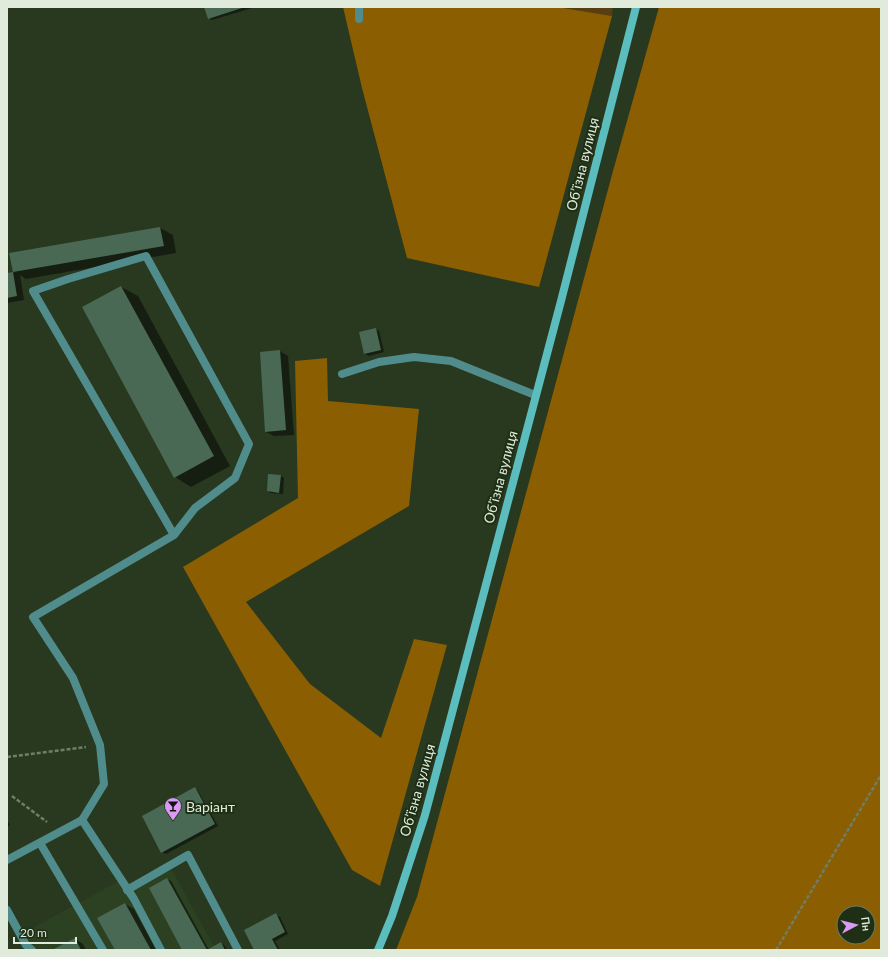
<svg xmlns="http://www.w3.org/2000/svg" width="888" height="957" viewBox="0 0 888 957" font-family="Lato,sans-serif">
<rect width="100%" height="100%" fill="#28391f"/>
<path fill="#2b4121" d="M172,870l44,80h-192l-8,-13 103,-56 18,2z"/>
<path fill="#593e12" d="M557,7h56l-1,9z"/>
<g fill="#8b5e01" fill-rule="evenodd">
<path d="M343,7h214l55,9 -73,271 -132,-29 -45,-170z"/>
<path d="M659,7h222v943h-485l21,-53 196,-726zM844,913h24v24h-24z"/>
<path d="M327,358l1,43 91,8 -10,97 -163,96 64,82 71,54 33,-99 33,6 -67,241 -28,-16 -169,-303 115,-69 -3,-137z"/>
</g>
<g fill="#0007">
<path d="M205,7h46l1,1 -40,12 -4,-2z"/>
<path d="M160,228l13,7 3,18 -150,26 -6,-4 4,25 -17,3v-29l7,-1 -4,-19z"/>
<path d="M121,287l17,9 92,170 -39,21 -16,-10 -92,-169z"/>
<path d="M376,329l3,2 5,21 -15,4 -4,-2z"/>
<path d="M280,351l8,5 6,79 -20,1 -8,-4 -5,-79z"/>
<path d="M281,476l3,2 -1,16 -12,-1 -3,-2z"/>
<path d="M195,788l3,3 20,35 -52,28 -4,-2z"/>
<path d="M7,820l3,5 -3,2z"/>
<path d="M167,879l4,2 38,69h-25z"/>
<path d="M125,904l9,5 22,41h-40z"/>
<path d="M276,915l4,2 8,17 -13,7 5,9h-25z"/>
<path d="M75,939l8,5 3,6h-31z"/>
<path d="M221,943l4,3 2,4h-18z"/>
</g>
<g fill="#496955">
<path d="M204,7h41l-37,12z"/>
<path d="M160,227l4,19 -151,26 -4,-19z"/>
<path d="M13,272l4,24 -10,2v-25z"/>
<path d="M121,286l93,170 -40,22 -92,-171z"/>
<path d="M376,328l5,22 -17,4 -5,-22z"/>
<path d="M280,350l6,80 -21,2 -5,-80z"/>
<path d="M268,474l13,1 -2,18 -12,-2z"/>
<path d="M195,787l20,37 -54,29 -19,-37z"/>
<path d="M167,878l40,72h-25l-33,-62z"/>
<path d="M125,903l26,47h-36l-18,-32z"/>
<path d="M276,913l9,19 -13,7 6,11h-24l-10,-20z"/>
<path d="M75,938l6,12h-29z"/>
<path d="M221,942l4,8h-18z"/>
</g>
<g fill="none" stroke-linecap="round" stroke-linejoin="round">
<g stroke="#707e68" stroke-width="2.5" stroke-dasharray="4 2" stroke-linecap="butt">
<path d="M7,757l79,-10"/>
<path d="M12,796l35,26"/>
<path d="M776,950l105,-175"/>
</g>
<g stroke="#518c8c" stroke-width="8">
<path d="M342,374l37,-12 35,-5 37,4 84,34"/>
<path d="M40,843l63,107"/>
<path d="M127,890l61,-35 50,95"/>
<path d="M7,910l19,35 6,5"/>
<path d="M161,950l-27,-51 -52,-79 22,-36 -4,-39 -27,-67 -40,-61 141,-82 21,-27 40,-30 14,-34 -103,-188 -78,23 -35,12 141,244"/>
</g>
<g stroke="#518c8c" stroke-width="8">
<path d="M359,7v12"/>
<path d="M7,860l75,-40"/>
</g>
<path stroke="#5bbdbe" stroke-width="8" d="M378,950l14,-34 33,-101 136,-514 75,-294"/>
</g>
<defs>
<g id="bar-pin" transform="scale(0.9)"><path d="M0 17L-7.5 6A9.5 9.5 0 1 1 7.5 6Z" fill="#db99f5" stroke="#1e2f15"/><path d="M-6-5H6L.8 .8V4.5H3.5V6h-7V4.5H-.8V.8Z" fill="#111"/></g>
</defs>
<g fill-rule="evenodd">
<use href="#bar-pin" x="173" y="806"/>
</g>
<g text-anchor="middle" dominant-baseline="central" stroke-width="4" stroke-linejoin="round" paint-order="stroke">
<g font-size="14" fill="#e0ebdb" stroke="#1e2f15">
<text transform="translate(582 164) rotate(-76)">Об’їзна вулиця</text>
<text transform="translate(500 477) rotate(-75)">Об’їзна вулиця</text>
<text transform="translate(417 790) rotate(-74)">Об’їзна вулиця</text>
</g>
<g font-size="14" fill="#e0ebdb" stroke="#1e2f15" text-anchor="start">
<text x="186" y="806">Варіант</text>
</g>
</g>
<rect width="888" height="957" fill="none" stroke="#e0ebdb" stroke-width="16"/>
<g transform="translate(856 925) rotate(83)"><circle r="19" fill="#1e2f15" stroke="#6c7a64"/>
<path d="M0-3L7 15L0 10L-7 15Z" fill="#db99f5"/>
<text y="-6" font-size="11" font-weight="bold" text-anchor="middle" fill="#e0ebdb">Пн</text>
</g>
<path d="M14 937v6h62v-6" fill="none" stroke="#e0ebdb" stroke-width="2"/>
<text x="20" y="937" font-size="12" fill="#e0ebdb" stroke="#1e2f15" stroke-width="3" paint-order="stroke">20 m</text>
</svg>
